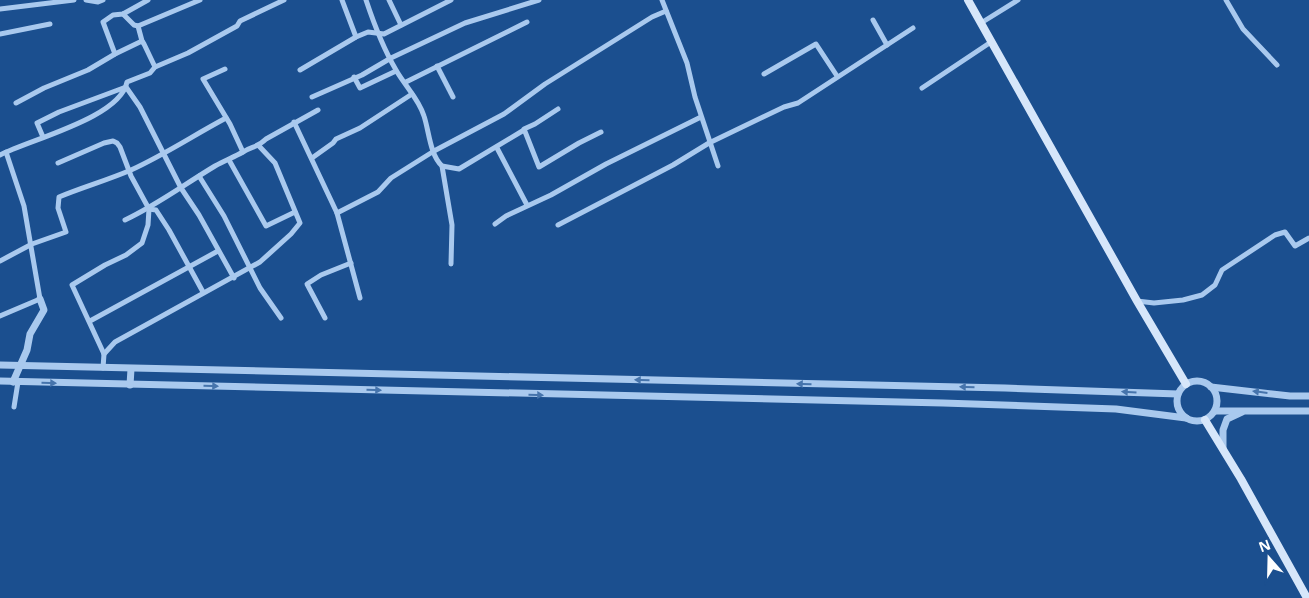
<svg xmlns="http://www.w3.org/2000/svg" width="1309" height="598" viewBox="0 0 1309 598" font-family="'Open Sans',sans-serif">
<rect width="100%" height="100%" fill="#1b4f8f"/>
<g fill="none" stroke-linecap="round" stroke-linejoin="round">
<g stroke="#a9c9ee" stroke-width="5">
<path d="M86,0l12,2 5,-2"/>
<path d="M342,0l14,37"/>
<path d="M366,0c8,24 17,48 30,70 9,16 23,29 28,46 5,15 6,39 18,50l10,59 -1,39"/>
<path d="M389,0l12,25"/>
<path d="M662,0l25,63 8,34 23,69"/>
<path d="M1226,0l17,29 34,36"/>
<path d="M0,9l74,-9"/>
<path d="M123,14l11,11 4,1 4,15 2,3 11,23"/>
<path d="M873,20l14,25"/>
<path d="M981,23l37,-23"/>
<path d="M138,26l62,-26"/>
<path d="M0,34l50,-10"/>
<path d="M115,54l-12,-32 10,-7 10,-1 25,-14"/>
<path d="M437,66l16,31"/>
<path d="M225,69l-22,10 27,45 13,28"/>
<path d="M300,70l56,-33 12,-5 16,2 67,-34"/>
<path d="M764,74l52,-30 21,32"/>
<path d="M354,77l6,11 36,-17"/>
<path d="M406,82l121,-60"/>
<path d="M922,88l69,-46"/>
<path d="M312,97l50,-22 29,-17 74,-35 74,-23"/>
<path d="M16,103l28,-15 44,-18 27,-16 27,-13"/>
<path d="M558,109l-23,15 -11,5 15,38 40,-24 22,-11"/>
<path d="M294,122l43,91 23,85"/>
<path d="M43,137l-6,-14 22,-11 67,-25 14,20 41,81 18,27 35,63"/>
<path d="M497,148l30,57"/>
<path d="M0,155c31,-16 120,-37 127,-73l23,-9 5,-6 33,-14 49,-27 3,-5 44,-21"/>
<path d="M312,158l21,-15 3,-4 24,-11 52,-34"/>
<path d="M229,160l37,66 29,-14"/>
<path d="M58,163l46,-20 9,-2 4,2 3,4 11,29 18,33 7,1 13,20 34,62"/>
<path d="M442,166l17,3 65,-39"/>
<path d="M199,176l25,40 36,72 21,30"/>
<path d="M337,213l41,-21 13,-14 43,-27 70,-37 41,-30 107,-67 14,-6"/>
<path d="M125,220c32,-15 60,-36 90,-54 9,-5 19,-9 28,-14 9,-6 14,-4 23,-13l52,-29"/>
<path d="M495,224l11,-8 45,-21 55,-31 95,-47"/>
<path d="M558,225l115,-60 36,-22 75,-36 14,-4 115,-75"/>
<path d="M0,261l32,-17 34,-12 -8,-24 1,-11c24,-10 49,-17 72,-27 33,-15 63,-35 95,-52"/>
<path d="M1137,301l17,2 29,-3 19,-5 13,-10 7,-15 53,-35 10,-3 10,14 14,-8"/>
<path d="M0,316l40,-17 -16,-93 -18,-54"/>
<path d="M325,318l-18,-34 14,-9 30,-12"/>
<path d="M90,321l128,-70"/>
<path d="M104,354l11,-12 145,-80 31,-28 9,-11 -25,-60 -16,-17"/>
<path d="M103,368l1,-14 -32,-69 33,-20 21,-10 16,-12 6,-18 1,-16"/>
<path d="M14,407l4,-25"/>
</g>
<g stroke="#a9c9ee" stroke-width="7">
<path d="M0,365l1005,23 173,6"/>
<circle cx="1197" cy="401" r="20"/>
<path d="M0,381l943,22 173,6 70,9"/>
<path d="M13,382l14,-32 3,-16 14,-24 -4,-11"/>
<path d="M130,385l1,-16"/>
<path d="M1211,387l79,9h19"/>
<path d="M1215,411h94"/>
<path d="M1223,449v-19l4,-11 15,-7"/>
</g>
<g stroke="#d6e6fa" stroke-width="8">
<path d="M968,0l169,301 49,83"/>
<path d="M1205,420l36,59 66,119"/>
</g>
</g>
<defs><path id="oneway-solid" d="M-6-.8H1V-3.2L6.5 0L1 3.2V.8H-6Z" transform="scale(1.25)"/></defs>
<g fill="#4674ac">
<use href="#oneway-solid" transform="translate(642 380) rotate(-179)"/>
<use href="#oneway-solid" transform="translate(49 383) rotate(2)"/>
<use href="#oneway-solid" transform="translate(804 384) rotate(-178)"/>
<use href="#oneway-solid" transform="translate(211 386) rotate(2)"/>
<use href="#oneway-solid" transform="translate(967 387) rotate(-179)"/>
<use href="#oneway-solid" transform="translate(374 390) rotate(2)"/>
<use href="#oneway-solid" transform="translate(1129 392) rotate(-177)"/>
<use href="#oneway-solid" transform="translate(1260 392) rotate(-173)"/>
<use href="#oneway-solid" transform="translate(536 395) rotate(1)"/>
</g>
<g transform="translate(1269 558) rotate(340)" stroke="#1b4f8f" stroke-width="4" paint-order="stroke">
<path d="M0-4L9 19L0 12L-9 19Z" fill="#ffffff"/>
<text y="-8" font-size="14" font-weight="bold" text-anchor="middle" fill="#ffffff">N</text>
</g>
</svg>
